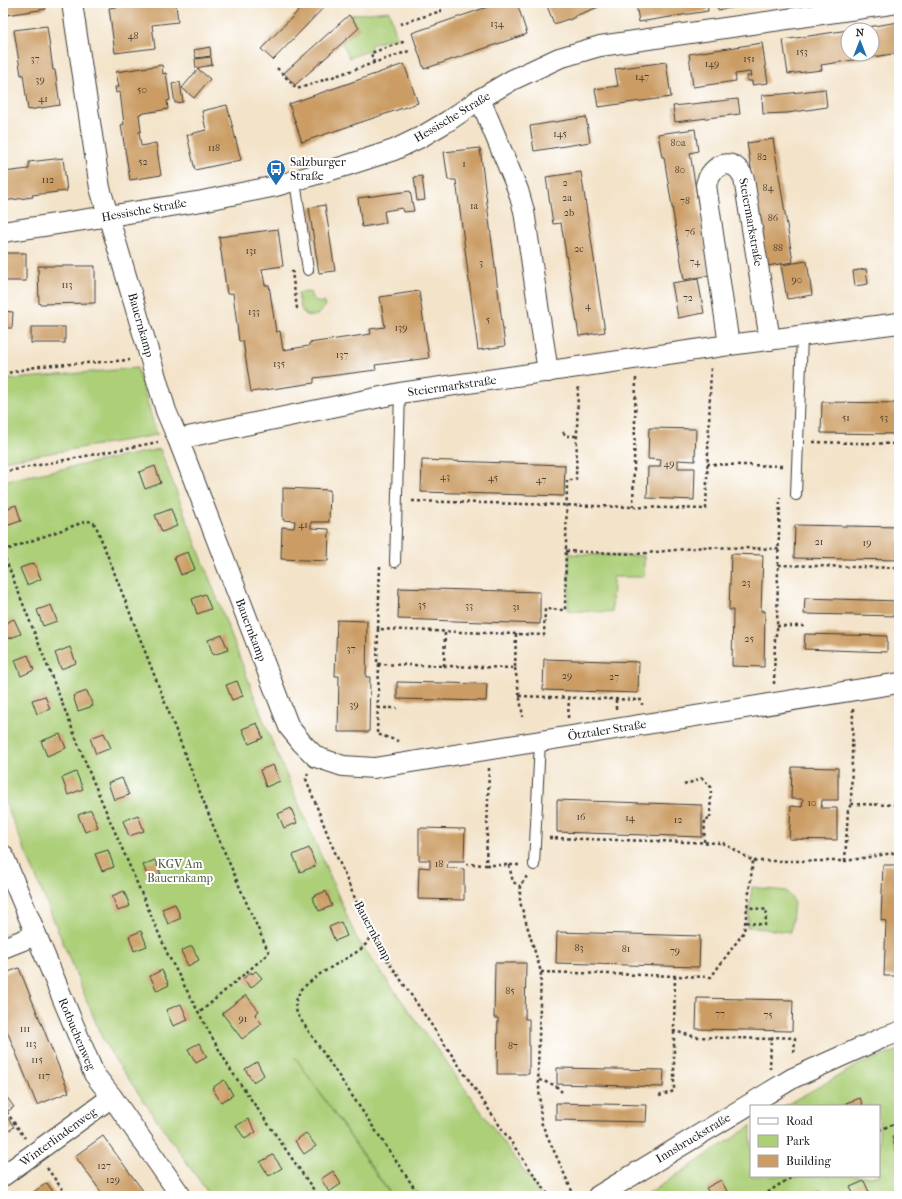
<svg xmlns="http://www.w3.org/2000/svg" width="902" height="1199" viewBox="0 0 902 1199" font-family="'IM FELL French Canon',serif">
<rect width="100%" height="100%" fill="#fff"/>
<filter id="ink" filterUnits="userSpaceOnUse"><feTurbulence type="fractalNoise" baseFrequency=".025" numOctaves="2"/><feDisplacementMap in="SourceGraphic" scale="8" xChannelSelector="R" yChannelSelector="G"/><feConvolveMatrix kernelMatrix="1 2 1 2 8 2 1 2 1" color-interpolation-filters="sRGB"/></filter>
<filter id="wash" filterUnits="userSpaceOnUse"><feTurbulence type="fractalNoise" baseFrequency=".012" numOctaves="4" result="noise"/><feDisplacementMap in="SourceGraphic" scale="16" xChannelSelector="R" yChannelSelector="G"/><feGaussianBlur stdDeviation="0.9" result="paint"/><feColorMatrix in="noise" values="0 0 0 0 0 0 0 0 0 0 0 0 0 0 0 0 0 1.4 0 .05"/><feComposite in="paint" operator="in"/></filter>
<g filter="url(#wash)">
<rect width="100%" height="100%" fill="#f3e3c9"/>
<g fill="#accf78" stroke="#64764a">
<path d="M389,11l8,26 -27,8 1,5 -22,8 -7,-15 17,-15 -10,-13z"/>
<path d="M310,292c2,7 6,12 14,10l1,2c-2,10 -13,17 -22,8 -4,-5 -4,-13 -5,-19z"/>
<path d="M137,368l20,67 -154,26v-50l1,-1 -1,-30z"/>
<path d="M160,449l110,288 86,200 186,259h-150l-97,-139 96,139h-181l-94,-135 -13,-21 -100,-243v-316z"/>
<path d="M569,554l75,2v21h-31l-1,35 -44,-1z"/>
<path d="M752,887l34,4 8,10 -3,31 -44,-5z"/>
<path d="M899,1050v146h-254l106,-70v50h128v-70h-95l76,-42z"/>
</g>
<g id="blocks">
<g fill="#cb9c64">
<path d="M5,3h40l1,6 -40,6z"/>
<path d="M144,3h5l1,4 26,-3 2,18 -26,3 3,23 -40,5 -6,-45z"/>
<path d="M306,3h22l-55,57 -12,-11z"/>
<path d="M499,3h18l10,31 -103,35 -12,-36z"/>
<path d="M546,3h63l-34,13v1l-6,3 -1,-1 -14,5z"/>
<path d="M636,3h71l1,8 -69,11z"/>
<path d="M717,3h34l1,1 -34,6z"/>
<path d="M349,15l10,13 -64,57 -11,-12z"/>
<path d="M899,22v31l-78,12 1,5 -34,4 -5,-34 65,-10v24h24v-24h-17v-1z"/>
<path d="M47,26l6,44h2l5,35 -32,5 -5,-36 -2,1 -7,-45z"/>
<path d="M762,43l6,40 -16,2v-4h-5v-5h4l-1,-4 -15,2 1,7 -43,6 -4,-33z"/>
<path d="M210,47l1,9 -15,2 -2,-8z"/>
<path d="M211,57l1,8 -16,3 -1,-9z"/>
<path d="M666,62l5,35 -73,10 -3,-18 23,-3 -3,-17z"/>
<path d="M404,64l14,39 -116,39 -13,-38z"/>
<path d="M162,65l1,9 3,-1 4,27 -3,1 1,8 -29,5 2,17 -2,1 2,14 15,-3 5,32 -31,5 -9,-55 3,-1 -4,-32 -4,1 -1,-6h4l-3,-15z"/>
<path d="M198,69l12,10 -16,19 -12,-10z"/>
<path d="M180,82l3,20 -8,1 -3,-19z"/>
<path d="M825,89l2,18 -40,6 -24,1 -1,-19 21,-1z"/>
<path d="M738,99l2,15 -65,8 -2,-16z"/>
<path d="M227,105l14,55 -46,10 -8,-35 19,-5 -4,-19z"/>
<path d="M586,117l4,25 -56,9 -4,-25z"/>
<path d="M695,129l3,22 -8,2 20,122 -26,5 -20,-123h-2l-4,-23z"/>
<path d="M773,139l20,123 -26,4 -20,-123z"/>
<path d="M480,148l25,198 -27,4 -22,-170h-8l-4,-28z"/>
<path d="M63,158l4,33 -35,4 1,2 -30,4v-29l26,-3v-7z"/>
<path d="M581,172l24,160 -26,4 -18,-113 -8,1 -7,-47z"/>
<path d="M422,176l3,24 -8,1 -3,-24z"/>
<path d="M410,191l4,20 -11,1 -1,-4 -18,3 2,12 -24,4 -4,-29z"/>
<path d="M325,205l10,66 -16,2 -10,-65z"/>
<path d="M278,229l5,37 -21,3 3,16h4l7,47 4,-1 3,19 26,-4v-3l62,-9 -1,-5 15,-2 -5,-30 39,-6 10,67 -54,7 1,5 -62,8v5l-63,9 -8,-51h-4l-6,-48 -6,1 -8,-57z"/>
<rect x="3" y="253" width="23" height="28"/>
<path d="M807,261l5,34 -25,4 -6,-34z"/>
<path d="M38,266h57v37l-56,1z"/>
<path d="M866,269l2,15 -13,2 -2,-15z"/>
<path d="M698,279l6,34 -26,5 -6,-35z"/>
<path d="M3,311l10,1 -1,16h-9z"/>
<rect x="31" y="327" width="34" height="16"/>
<path d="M822,402l77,1v31l-78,-1z"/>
<path d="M649,428l47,1 -1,32 -17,-1v8h17l-1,32 -47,-2 1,-31h12l1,-7 -13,-1z"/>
<path d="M422,460l143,5 -1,31 -143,-4z"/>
<path d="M155,466l6,17 -16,6 -6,-17z"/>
<path d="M283,488l47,2 -1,32h-18v6l18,1 -1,32 -47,-2 1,-32 12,1 1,-7 -12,-1z"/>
<path d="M16,505l5,16 -15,5 -3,-9v-7z"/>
<path d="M171,509l6,17 -15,6 -7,-17z"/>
<path d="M795,525l104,2v33l-105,-2z"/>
<path d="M188,552l7,17 -14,6 -7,-18z"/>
<path d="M731,554l32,1 -2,56h4l-1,56 -32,-1 1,-56h-4z"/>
<path d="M34,563l7,16 -14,6 -7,-17z"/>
<path d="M399,588l141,4v32l-142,-5z"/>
<path d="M205,594l6,15 -14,5 -5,-15z"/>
<path d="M805,598l94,3v15l-95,-2z"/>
<path d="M51,605l6,16 -14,5 -6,-16z"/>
<path d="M14,619l7,15 -13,5 -5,-12v-3z"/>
<path d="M337,620l30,1 -1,56h4l-1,55h-31l1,-56h-4z"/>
<path d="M805,634l82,2v16l-83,-3z"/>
<path d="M222,635l6,15 -15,5 -5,-15z"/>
<path d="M70,647l6,16 -15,6 -6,-16z"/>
<path d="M28,655l6,15 -13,6 -6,-16z"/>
<path d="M544,659l95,3 -1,31 -95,-3z"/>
<path d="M237,681l6,15 -11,4 -6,-15z"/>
<path d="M397,682l90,2 -1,17 -89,-2z"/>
<path d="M87,691l6,15 -15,5 -5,-15z"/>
<path d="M45,696l5,13 -13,5 -5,-14z"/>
<path d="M257,723l6,15 -14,6 -7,-15z"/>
<path d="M104,733l7,15 -15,6 -6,-16z"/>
<path d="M60,734l6,14 -19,8 -6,-15z"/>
<path d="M273,765l7,16 -14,6 -6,-17z"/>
<path d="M792,767l46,1v32h-16l-1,8h16v32l-48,-1 2,-33 11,1 1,-8h-12z"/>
<path d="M76,772l7,17 -15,6 -6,-17z"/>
<path d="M122,778l7,17 -15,5 -6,-17z"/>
<path d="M557,800l145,5v32l-145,-5z"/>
<path d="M291,808l6,15 -13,5 -6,-14z"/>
<path d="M91,810l7,17 -13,5 -7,-17z"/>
<path d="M138,815l6,16 -15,5 -6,-15z"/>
<path d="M419,828l46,1 -1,32h-16l-1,7 17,1v31l-46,-1 1,-32 11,1v-8h-11z"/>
<path d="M309,848l7,18 -16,6 -7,-17z"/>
<path d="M108,850l6,17 -12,4 -7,-17z"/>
<path d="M155,860l6,15 -12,5 -6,-15z"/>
<path d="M883,865h16v111h-15l2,-55 -5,-1z"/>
<path d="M124,891l6,15 -12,5 -6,-15z"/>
<path d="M326,891l6,15 -13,5 -7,-14z"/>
<path d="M175,904l6,14 -13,6 -6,-15z"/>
<path d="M341,922l6,14 -12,5 -6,-14z"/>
<path d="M141,931l6,15 -13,5 -5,-15z"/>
<path d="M557,932l143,4 -1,31 -143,-4z"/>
<path d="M192,946l7,14 -11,6 -7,-15z"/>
<path d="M495,963h31l-1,56h4v55h-32l1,-56h-4z"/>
<path d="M19,968l50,124 -32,13 -34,-84v-47z"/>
<path d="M162,970l7,15 -12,6 -7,-15z"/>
<path d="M256,971l6,7 -11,10 -8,-9 8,-7 1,2z"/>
<path d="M246,995l13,16 -4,4 7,9 -20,15 -20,-26z"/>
<path d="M697,998l96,2 -1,31 -96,-2z"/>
<path d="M181,1004l7,16 -15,6 -7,-16z"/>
<path d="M199,1043l8,14 -11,6 -8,-14z"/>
<path d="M257,1062l7,13 -11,7 -8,-13z"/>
<path d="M557,1068l107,2 -1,17 -106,-3z"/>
<path d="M224,1080l9,15 -12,7 -9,-14z"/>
<path d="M3,1092l11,15 -6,4 -5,-7z"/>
<path d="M860,1098l3,8h-16l-1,-3z"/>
<path d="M556,1103l91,2 -1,17 -90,-2z"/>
<path d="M3,1111l11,16 -11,8z"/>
<path d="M248,1119l8,13 -11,7 -9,-13z"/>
<path d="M306,1133l10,13 -12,8 -9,-13z"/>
<path d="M899,1135v15l-3,1 -4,-14z"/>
<path d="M103,1136l29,40 15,20h-43l-29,-40z"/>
<path d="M273,1155l9,13 -13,8 -9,-14z"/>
<path d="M333,1171l8,13 -12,8 -8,-13z"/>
<path d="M721,1180l6,11 -9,5h-7l-5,-8z"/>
<path d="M864,1181l5,11 -8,4h-7l-4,-9z"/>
<path d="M47,1183l9,13h-27l4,-4z"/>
<path d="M818,1188l6,8h-17z"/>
</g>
</g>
</g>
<g filter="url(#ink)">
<use href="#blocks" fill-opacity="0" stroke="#3c3a36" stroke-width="1"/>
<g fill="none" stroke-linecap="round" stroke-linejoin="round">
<g stroke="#3c3a36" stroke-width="12">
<g id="lane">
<path d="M295,181l13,89"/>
<path d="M796,495l6,-159"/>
<path d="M395,562l5,-169"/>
<path d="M534,865l6,-124"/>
</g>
</g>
<g stroke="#3c3a36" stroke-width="22">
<g id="street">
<path d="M72,3l28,185 66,223 12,28 111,288 13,16 14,14 27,9 31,2 525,-85"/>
<path d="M480,99l38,91 6,21 24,161"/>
<path d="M3,232l106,-16 93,-15 74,-15 69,-20 49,-16 27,-13 27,-16 32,-22 32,-19 47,-22 41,-12 298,-43"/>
<path d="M729,345l-23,-160c5,-22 29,-30 38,-6l26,161"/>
<path d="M178,439l222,-46 329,-48 170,-22"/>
<path d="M3,855l91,219 18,23 69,99"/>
<path d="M3,948l33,-13"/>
<path d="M3,1176l109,-79"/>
<path d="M598,1196l195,-118 89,-40 17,-6"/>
</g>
</g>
<g stroke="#3c3a36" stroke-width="2.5" stroke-dasharray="3 3" stroke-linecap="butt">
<path d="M400,24l41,-13 -2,-8"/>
<path d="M374,63l-3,-10 35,-12"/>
<path d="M277,68l20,21 112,-38"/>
<path d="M294,272h-2l5,36 3,-1"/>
<path d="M3,374l37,-8 90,-6"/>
<path d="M563,432l3,4h11"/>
<path d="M813,442l86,2"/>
<path d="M707,464l75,2"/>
<path d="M3,472l155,-30"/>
<path d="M412,501l294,8 5,-143"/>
<path d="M633,507l3,-129"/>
<path d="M3,551l84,-30 6,1 3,4 118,302 37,85 18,40 -70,60"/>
<path d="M566,551l71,3 67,-7 75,2"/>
<path d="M3,553l87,221 78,181 41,77 21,37 88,127"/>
<path d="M778,565l2,-67"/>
<path d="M777,626h29"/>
<path d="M378,629l2,-63"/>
<path d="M516,634l-1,34 -138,-4 1,-35 166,6 1,-26 20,1 2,-130h9l2,-93"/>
<path d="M379,664l-2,70 21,7 1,3"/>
<path d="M444,666l1,-34"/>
<path d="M515,668l8,49"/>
<path d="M774,684l1,-46 2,-7 1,-66 121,3"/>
<path d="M519,696l123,4v5"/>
<path d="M378,708h19"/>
<path d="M616,709v-10"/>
<path d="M568,718l1,-20"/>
<path d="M308,773l-2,6 25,64 25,58 28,54 120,177 45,64"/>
<path d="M684,785l18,-7 9,9 -1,33 -5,-1 -1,24"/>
<path d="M851,804l48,1"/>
<path d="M549,838l174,5 30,18h92l54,-9"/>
<path d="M845,861l3,-51 3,-6 2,-95"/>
<path d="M466,864l20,1 3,-97"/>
<path d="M486,865h33"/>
<path d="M509,865l4,17 7,4"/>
<path d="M527,876l-7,10v16l21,70 -3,98 3,52 31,69"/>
<path d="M746,922l19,3 2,-15 -20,-3"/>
<path d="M372,933l-6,11 -6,6 -40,24 -19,15 -6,14 2,11 118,175 8,7"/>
<path d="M541,972l170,5 33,-45 9,-71"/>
<path d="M675,976l-1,55 22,6 75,2 -1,30"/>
<path d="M771,1039l2,-2 22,1 -1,17"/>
<path d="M539,1080l16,5 7,7"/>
<path d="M659,1096l15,-5v-60"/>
<path d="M3,1107l22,31"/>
<path d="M879,1130l20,-8"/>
<path d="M47,1168l20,28"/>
<path d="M763,1196l14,-10 17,-10"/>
</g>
<use href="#lane" stroke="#fff" stroke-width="10"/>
<use href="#street" stroke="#fff" stroke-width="20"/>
</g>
</g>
<defs>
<g id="bus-pin" transform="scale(1)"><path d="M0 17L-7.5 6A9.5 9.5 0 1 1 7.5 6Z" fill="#1f6fb2" stroke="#fff"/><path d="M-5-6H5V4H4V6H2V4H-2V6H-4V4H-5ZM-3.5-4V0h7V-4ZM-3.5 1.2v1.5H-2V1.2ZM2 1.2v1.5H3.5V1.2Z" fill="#fff"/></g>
</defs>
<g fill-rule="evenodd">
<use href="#bus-pin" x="276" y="169"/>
</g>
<g text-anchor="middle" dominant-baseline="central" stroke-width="4" stroke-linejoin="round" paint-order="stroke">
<g font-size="10" fill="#483c2e">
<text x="497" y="24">134</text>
<text x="133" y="36">48</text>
<text x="802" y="52">153</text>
<text x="35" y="59">37</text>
<text x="749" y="59">151</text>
<text x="712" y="64">149</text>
<text x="642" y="77">147</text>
<text x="40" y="80">39</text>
<text x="142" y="90">50</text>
<text x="43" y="99">41</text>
<text x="560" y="134">145</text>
<text x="678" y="143">80a</text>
<text x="214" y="148">118</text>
<text x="762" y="157">82</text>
<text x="143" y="162">52</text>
<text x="464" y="164">1</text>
<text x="680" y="170">80</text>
<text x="48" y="180">112</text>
<text x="565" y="183">2</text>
<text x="768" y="188">84</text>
<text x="567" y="198">2a</text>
<text x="685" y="201">78</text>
<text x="474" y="206">1a</text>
<text x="569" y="213">2b</text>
<text x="773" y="218">86</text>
<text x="690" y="232">76</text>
<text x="778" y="248">88</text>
<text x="579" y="249">2c</text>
<text x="251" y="251">131</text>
<text x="695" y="262">74</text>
<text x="481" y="263">3</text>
<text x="797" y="280">90</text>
<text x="67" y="285">113</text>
<text x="688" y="298">72</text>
<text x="588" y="306">4</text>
<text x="254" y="312">133</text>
<text x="488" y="320">5</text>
<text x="401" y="328">139</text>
<text x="342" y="355">137</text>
<text x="279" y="364">135</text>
<text x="846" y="418">51</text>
<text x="884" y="418">53</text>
<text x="669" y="464">49</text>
<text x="445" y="477">43</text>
<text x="493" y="478">45</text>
<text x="541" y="480">47</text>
<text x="303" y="525">41</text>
<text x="819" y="542">21</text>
<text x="867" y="543">19</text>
<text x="746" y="583">23</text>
<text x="422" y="605">35</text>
<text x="469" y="606">33</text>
<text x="516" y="607">31</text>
<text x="749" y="639">25</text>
<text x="351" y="649">37</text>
<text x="567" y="676">29</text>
<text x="614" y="677">27</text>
<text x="354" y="705">39</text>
<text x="812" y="803">10</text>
<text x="581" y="817">16</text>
<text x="630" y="818">14</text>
<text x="678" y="820">12</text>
<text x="439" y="864">18</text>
<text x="579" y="948">83</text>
<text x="626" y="949">81</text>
<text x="675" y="951">79</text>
<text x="510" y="991">85</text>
<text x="720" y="1014">77</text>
<text x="768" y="1015">75</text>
<text x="243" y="1019">91</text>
<text x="25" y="1029">111</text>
<text x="31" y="1044">113</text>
<text x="513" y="1046">87</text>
<text x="37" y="1060">115</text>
<text x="44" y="1076">117</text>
<text x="104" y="1166">127</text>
<text x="113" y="1180">129</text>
</g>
<g font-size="12" fill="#1c1c1c" stroke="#fff">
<text transform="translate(452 117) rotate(-31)">Hessische Straße</text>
<text transform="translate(144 210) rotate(-10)">Hessische Straße</text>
<text transform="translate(751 222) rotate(80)">Steiermarkstraße</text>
<text transform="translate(141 325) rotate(74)">Bauernkamp</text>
<text transform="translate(452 386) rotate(-8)">Steiermarkstraße</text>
<text transform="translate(251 630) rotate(69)">Bauernkamp</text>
<text transform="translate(607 730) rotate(-9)">Ötztaler Straße</text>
<text transform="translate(373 931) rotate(62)">Bauernkamp</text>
<text transform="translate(77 1034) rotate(67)">Rotbuchenweg</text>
<text transform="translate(58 1137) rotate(-36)">Winterlindenweg</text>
<text transform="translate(693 1138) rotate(-31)">Innsbruckstraße</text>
</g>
<g font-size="12" fill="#1c1c1c" stroke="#fff" text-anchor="start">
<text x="290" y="162">Salzburger<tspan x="290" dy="14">Straße</tspan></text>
</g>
<g font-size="12" fill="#4e5b3c" stroke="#fff">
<text x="180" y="864">KGV Am<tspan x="180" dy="14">Bauernkamp</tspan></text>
</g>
</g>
<rect width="902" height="1199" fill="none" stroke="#fff" stroke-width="16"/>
<rect x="750" y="1105" width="130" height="72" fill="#ffffff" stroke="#a4a4a4"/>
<rect x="758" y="1118" width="20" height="6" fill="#ffffff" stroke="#a4a4a4"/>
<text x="786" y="1125" font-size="12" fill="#1c1c1c">Road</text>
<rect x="758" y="1135" width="20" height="12" fill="#accf78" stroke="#a4a4a4"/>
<text x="786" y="1145" font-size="12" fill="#1c1c1c">Park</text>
<rect x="758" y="1155" width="20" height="12" fill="#cb9c64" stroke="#a4a4a4"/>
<text x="786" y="1165" font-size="12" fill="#1c1c1c">Building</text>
<g transform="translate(860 42)"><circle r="19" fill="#ffffff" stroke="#a4a4a4"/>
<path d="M0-3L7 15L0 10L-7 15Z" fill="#1f6fb2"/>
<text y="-6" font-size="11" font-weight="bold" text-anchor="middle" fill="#1c1c1c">N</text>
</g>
</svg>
